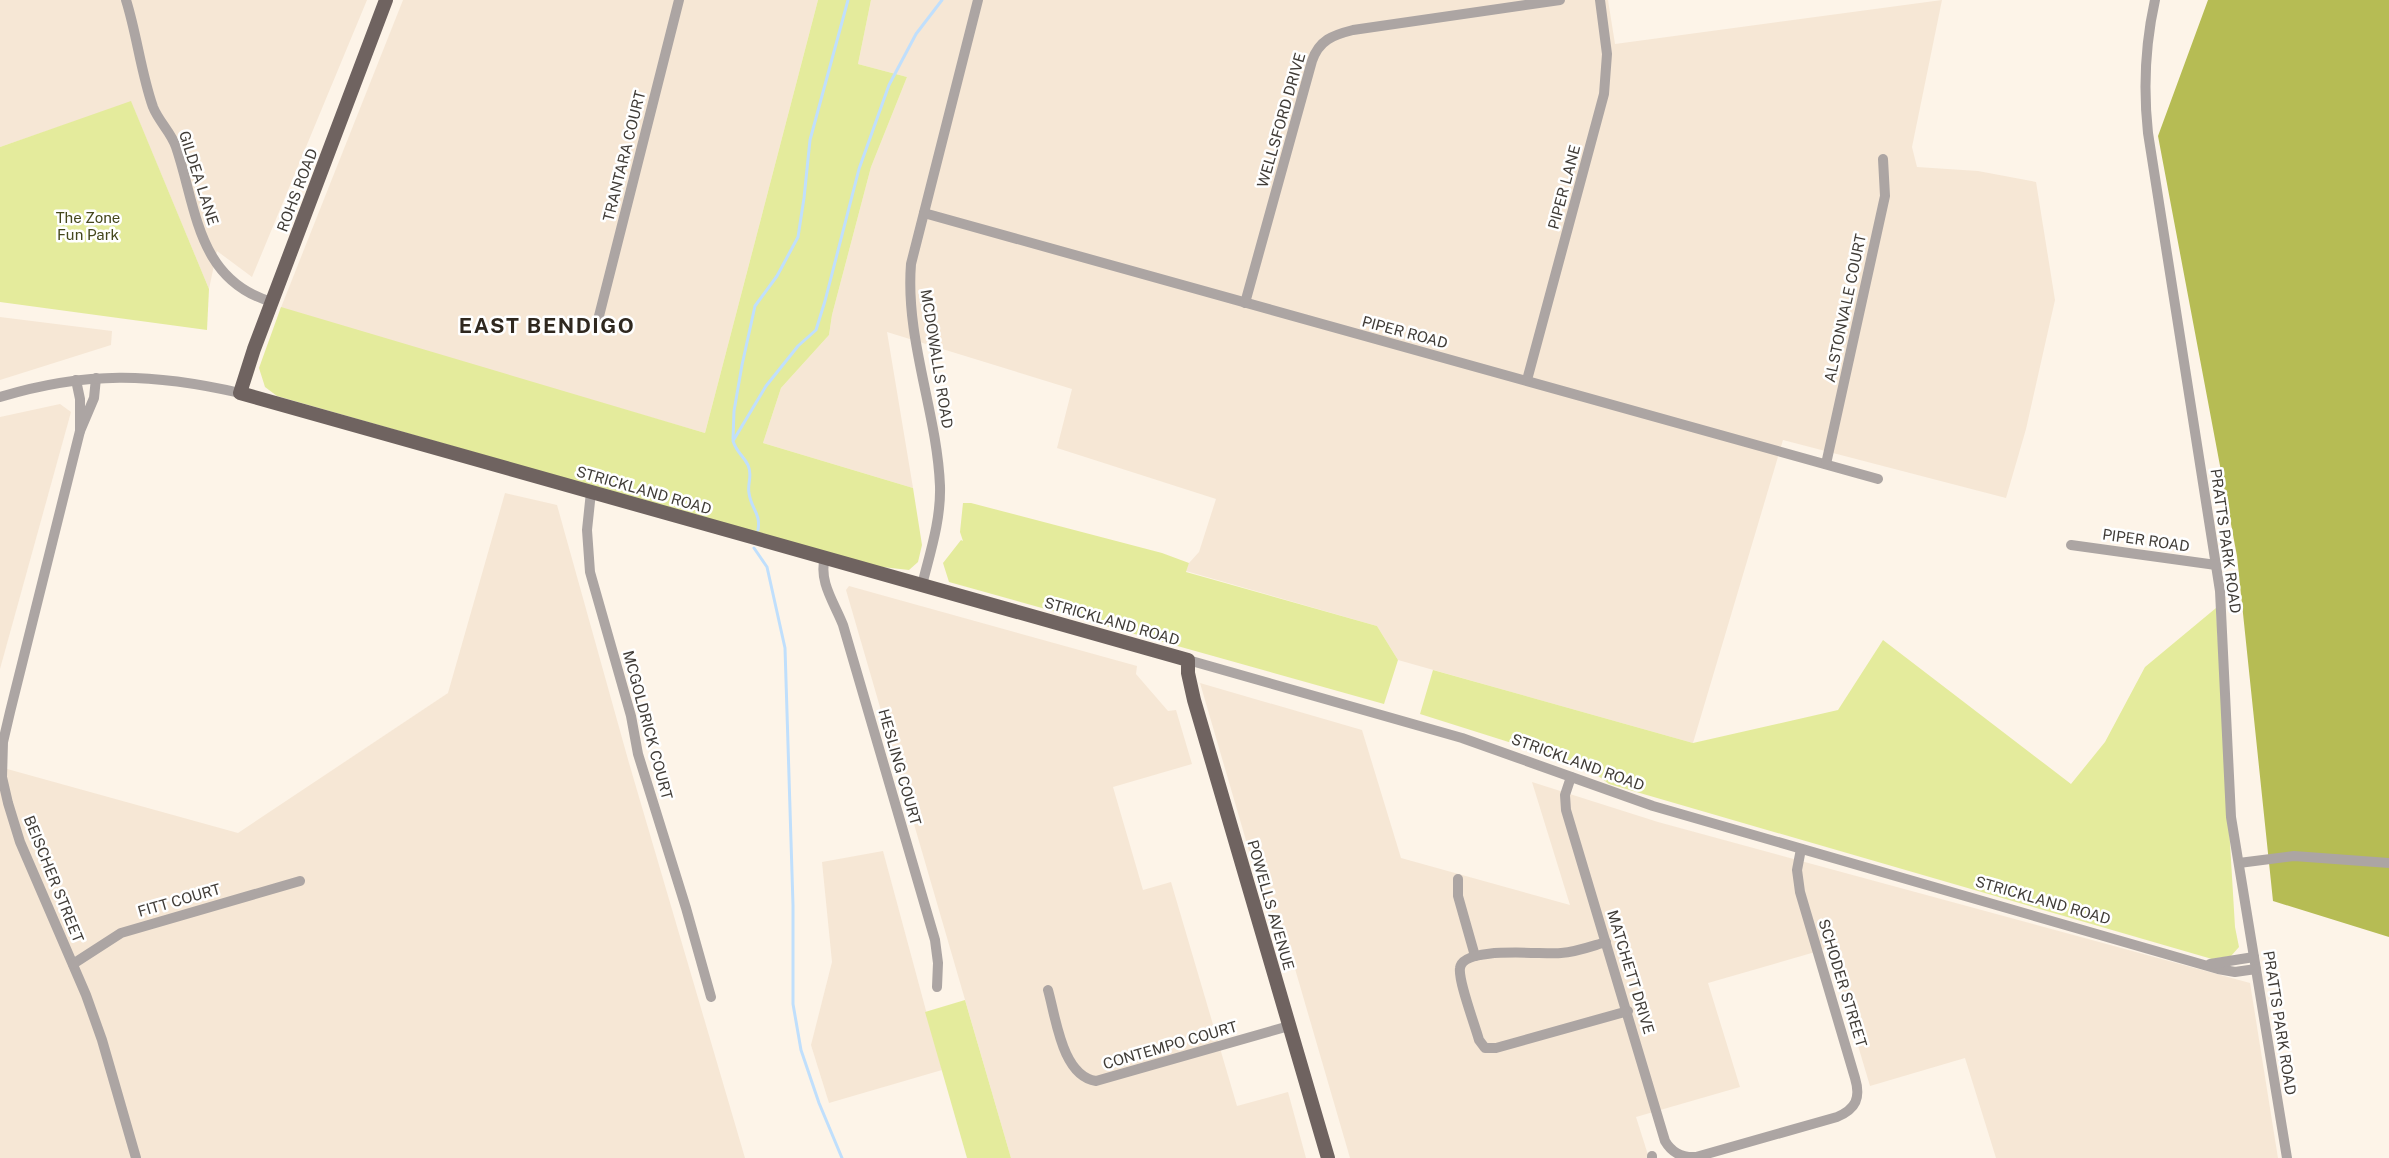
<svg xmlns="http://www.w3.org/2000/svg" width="2389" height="1158" viewBox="0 0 2389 1158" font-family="'Public Sans',sans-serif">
<rect width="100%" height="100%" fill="#fdf4e8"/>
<g fill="#f6e7d5">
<path d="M0,0h367l-115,277 -35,-26 -8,38 -78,-187 -131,45z"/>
<path d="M403,0h415l-113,433 -425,-123z"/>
<path d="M871,0h737l7,44 327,-44 -30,147 5,20 61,4 58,11 19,118 -29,129 -20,69 -223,-58 -90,303 -295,-83 -21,-34 -191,-55 3,-8 10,-11 17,-53 -159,-51 15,-59 -185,-57 26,156 -150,-45 18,-55 48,-53 3,-20 39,-148 36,-90 -49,-13z"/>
<path d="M0,317l112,14 -1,14 -111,35z"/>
<path d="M60,404l11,8 -71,257v-252z"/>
<path d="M505,493l52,12 72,258 116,395h-745v-391l238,66 210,-140z"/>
<path d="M849,586l288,80 -1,8 32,37 8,-1 16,54 -79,23 30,103 28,-8 66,224 51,-14 18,66h-295l-165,-568z"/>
<path d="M1200,683l162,47 39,128 169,47 -38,-123 126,40 592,161 28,175h-282l-31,-100 -95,28 -41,-138 -121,35 32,104 -104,30 13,41h-299l-68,-234 -11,2z"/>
<path d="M883,851l59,219 -113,33 -18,-58 21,-83 -10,-100z"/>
</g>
<g fill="#e4eb9c">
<path d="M818,0h53l-13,64 49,13 -36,90 -39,148 -3,20 -48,53 -18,55 150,45 9,57 -4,17 -9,8 -36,-4 -596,-170 -12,-9 -6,-19 22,-61 424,126z"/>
<path d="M131,101l78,188 -2,41 -207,-28v-155z"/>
<path d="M963,503h8l191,50 27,10 -3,9 191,54 21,34 -14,44 -435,-122 -6,-19 18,-23 2,1 -3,-9z"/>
<path d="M2216,608l19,319 4,20 -8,9 -19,3 -603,-175 -24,-18 -165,-52 13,-44 260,73 145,-33 45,-70 188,144 34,-42 40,-75z"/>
<path d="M965,1000l46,158h-44l-42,-146z"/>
</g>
<path fill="#b6bc54" d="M2208,0h181v937l-116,-36 -36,-345 -79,-420z"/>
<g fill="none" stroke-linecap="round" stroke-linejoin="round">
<g stroke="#c0dffc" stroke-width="3">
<path d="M733,439l1,-28 8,-46 13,-59 22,-30 21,-39 6,-39 6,-58 38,-140"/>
<path d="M758,530c3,-17 -7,-21 -9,-37 -2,-10 4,-17 -1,-28 -5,-10 -11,-12 -15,-24l33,-55 32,-40 18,-16 9,-29 34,-132 30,-84 27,-51 26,-34"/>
<path d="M754,548l13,19 18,81 8,257v99l8,46 18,53 23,55"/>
</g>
<g stroke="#aca5a3" stroke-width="10">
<path d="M126,0c11,35 15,73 27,107 6,15 18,25 23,40 21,62 21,133 96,155"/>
<path d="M2155,0c-10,45 -12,87 -7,133l72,458 11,226 56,341"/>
<path d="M924,213l954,266"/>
<path d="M1245,303l67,-242c7,-21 21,-26 41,-31l207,-30"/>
<path d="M598,320l81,-320"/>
<path d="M96,378l-2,20 -14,33 -70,281 -7,30 -1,35 6,26 12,39 66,153 16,45 34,118"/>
<path d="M76,380l4,19v32"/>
<path d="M1527,380l77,-286 3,-40 -7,-54"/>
<path d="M0,397c86,-26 153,-24 240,-4"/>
<path d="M1826,464l59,-268 -2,-37"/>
<path d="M591,492l-4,38 3,42 41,144 7,38 48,154 25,89"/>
<path d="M2071,545l145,20"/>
<path d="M825,558c-7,23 10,46 18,67l92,315 3,23 -1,24"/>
<path d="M922,585c8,-32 19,-65 18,-99 -3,-74 -35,-147 -29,-222l67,-264"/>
<path d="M1188,660l274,78 191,68 565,163 17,3 21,-3"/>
<path d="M1571,777l-6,18 1,15 99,331c7,12 17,17 31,16l141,-40c19,-8 24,-19 18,-39l-55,-186 -3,-22 4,-21"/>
<path d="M2239,863l55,-7 95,7"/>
<path d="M1458,879v17l17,60"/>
<path d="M1606,942c-14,4 -29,10 -45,11 -17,2 -98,-8 -101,15 -2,13 15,57 19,72l6,8h11l132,-37"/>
<path d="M73,964l48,-31 179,-52"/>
<path d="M2210,964l44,-7"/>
<path d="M1048,990c8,28 14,86 48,91l193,-55"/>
<path d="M1652,1158v-2"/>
</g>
<path stroke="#6f6360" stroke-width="14" d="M386,0l-132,349 -14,44 948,267v13l6,27 134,458"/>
</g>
<g text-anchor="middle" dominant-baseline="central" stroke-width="5" stroke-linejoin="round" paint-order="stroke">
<g font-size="15" fill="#403c37" stroke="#fff">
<text transform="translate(1281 120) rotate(-74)">WELLSFORD DRIVE</text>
<text transform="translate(624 156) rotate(-76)">TRANTARA COURT</text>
<text transform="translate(199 178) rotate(72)">GILDEA LANE</text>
<text transform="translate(1564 187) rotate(-75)">PIPER LANE</text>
<text transform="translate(297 190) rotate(-69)">ROHS ROAD</text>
<text transform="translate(1845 308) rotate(-78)">ALSTONVALE COURT</text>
<text transform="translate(1405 332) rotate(15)">PIPER ROAD</text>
<text transform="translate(937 359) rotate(81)">MCDOWALLS ROAD</text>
<text transform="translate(644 490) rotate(16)">STRICKLAND ROAD</text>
<text transform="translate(2146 540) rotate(8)">PIPER ROAD</text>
<text transform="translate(2226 541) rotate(82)">PRATTS PARK ROAD</text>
<text transform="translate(1112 621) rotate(16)">STRICKLAND ROAD</text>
<text transform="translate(648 725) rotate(75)">MCGOLDRICK COURT</text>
<text transform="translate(1578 762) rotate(20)">STRICKLAND ROAD</text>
<text transform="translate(900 767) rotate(74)">HESLING COURT</text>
<text transform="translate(54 879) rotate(68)">BEISCHER STREET</text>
<text transform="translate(179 900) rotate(-16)">FITT COURT</text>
<text transform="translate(2043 900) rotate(16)">STRICKLAND ROAD</text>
<text transform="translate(1271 905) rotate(74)">POWELLS AVENUE</text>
<text transform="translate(1631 972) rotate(73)">MATCHETT DRIVE</text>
<text transform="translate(1843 983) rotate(73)">SCHODER STREET</text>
<text transform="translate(2280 1023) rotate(81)">PRATTS PARK ROAD</text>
<text transform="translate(1170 1045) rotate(-16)">CONTEMPO COURT</text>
</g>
<g font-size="15" fill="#44471c" stroke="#fff">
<text x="88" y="217">The Zone<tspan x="88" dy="17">Fun Park</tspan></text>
</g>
<g font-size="21" font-weight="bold" letter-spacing="1.5" fill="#2f281f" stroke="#fff">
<text x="547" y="325">EAST BENDIGO</text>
</g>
</g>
</svg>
